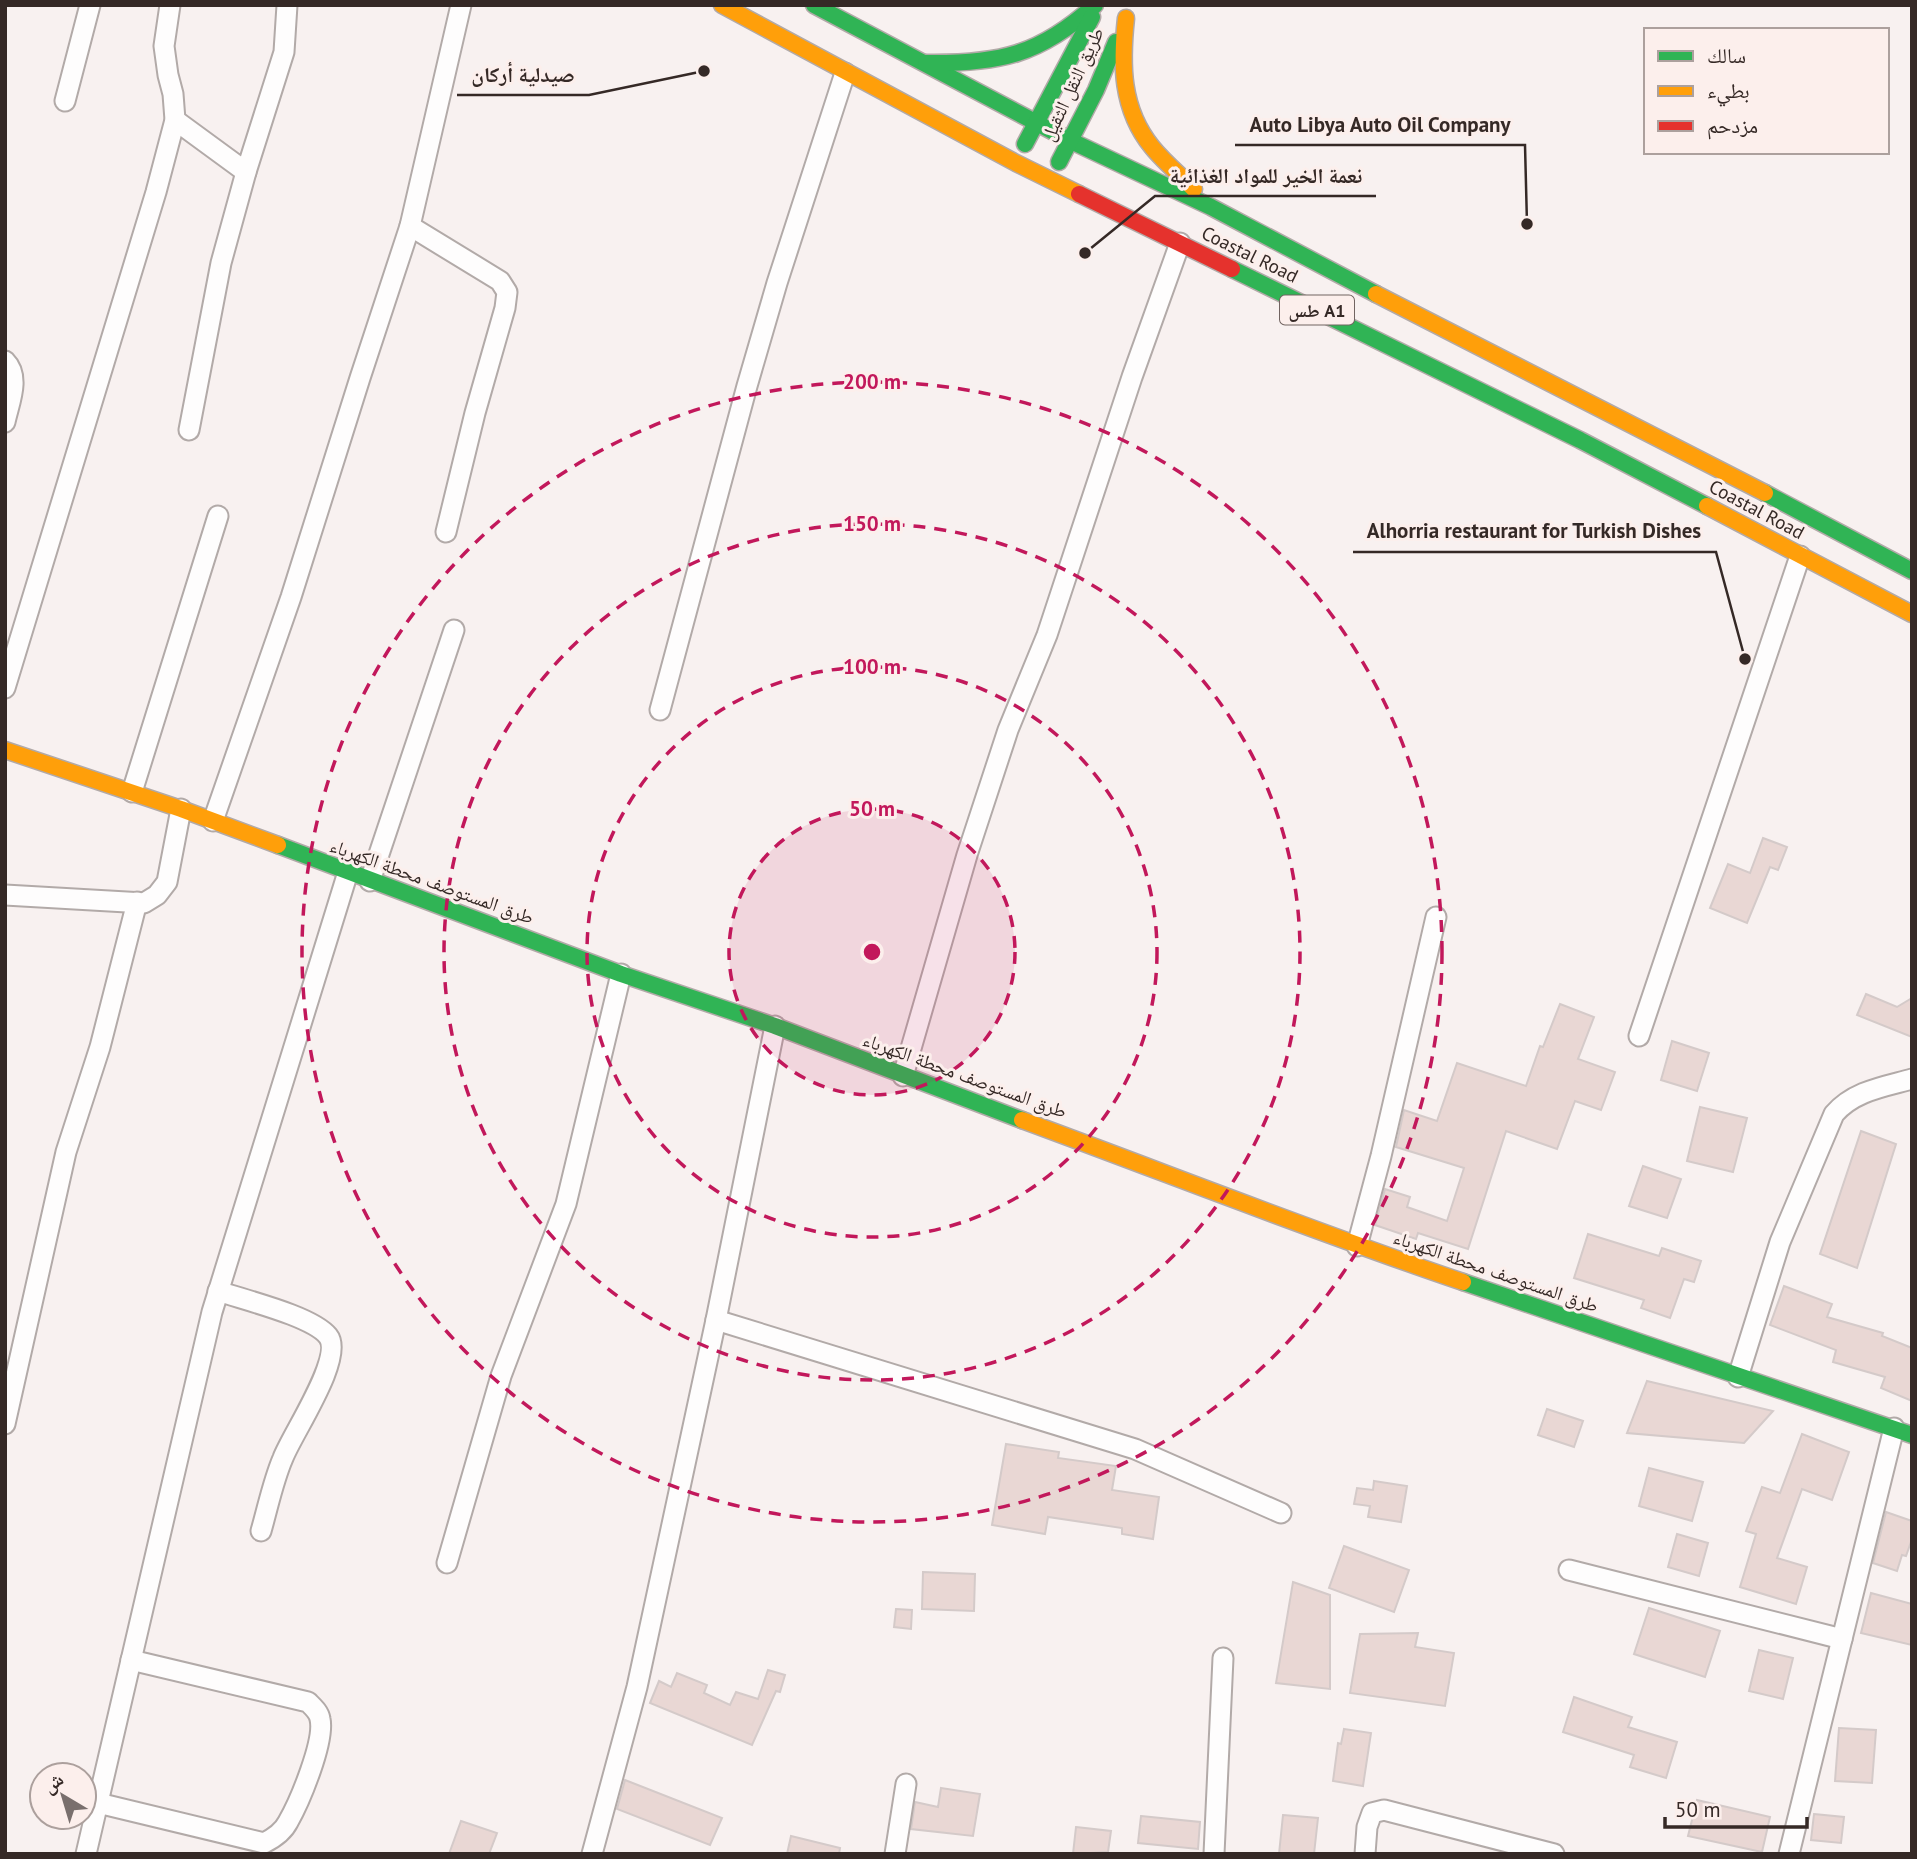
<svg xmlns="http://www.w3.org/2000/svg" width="1917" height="1859" viewBox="0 0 1917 1859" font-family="'PT Sans','Noto Naskh Arabic',sans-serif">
<rect width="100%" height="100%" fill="#f8f1f0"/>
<g fill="#e9d7d4" stroke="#d4cac9" stroke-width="2">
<path d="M1763,838l24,9 -9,23 -8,-3 -23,56 -37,-15 18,-44 22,9z"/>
<path d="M1866,994l31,13 15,-9v39l-55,-22z"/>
<path d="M1560,1004l34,13 -16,42 37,13 -14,38 -26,-9 -18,48 -51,-18 -38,118 -50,-16 -2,6 -41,-14 10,-36 25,8 -3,10 40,14 17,-53 -68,-21 8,-37 33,11 20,-58 69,23 14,-40 3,1z"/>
<path d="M1672,1041l37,12 -12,38 -36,-11z"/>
<path d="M1700,1107l47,11 -14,54 -46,-11z"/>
<path d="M1861,1131l35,13 -39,124 -37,-14z"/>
<path d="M1643,1166l38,13 -14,39 -38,-12z"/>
<path d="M1588,1234l71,22 3,-8 39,13 -7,21 -10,-3 -14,39 -29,-10 3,-8 -70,-22z"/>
<path d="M1784,1286l48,18 -5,13 56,16 -1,3 30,12v53l-31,-13 4,-11 -52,-15 3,-12 -66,-25z"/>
<path d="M1647,1381l126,30 -29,32 -117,-10z"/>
<path d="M1547,1409l36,12 -9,26 -36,-12z"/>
<path d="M1802,1434l47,18 -17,48 -30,-11 -25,69 30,9 -11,37 -56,-17 16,-53 -10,-3 16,-44 18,6z"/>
<path d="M1006,1444l53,8 -1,6 58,8 -4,24 47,7 -6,42 -31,-5v-6l-74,-11 -3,17 -53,-9z"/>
<path d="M1649,1468l54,14 -11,39 -53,-15z"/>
<path d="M1374,1481l33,5 -6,36 -33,-5 2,-11 -16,-2 3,-16 16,2z"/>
<path d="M1886,1512l26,9v18l-6,17 -4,-1 -5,16 -24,-8z"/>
<path d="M1677,1534l31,9 -9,33 -31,-9z"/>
<path d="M1344,1546l65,24 -15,42 -65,-24z"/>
<path d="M923,1572l52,2 -1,37 -52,-2z"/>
<path d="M1293,1582l37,13v94l-54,-6z"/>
<path d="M1871,1593l41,11v41l-51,-12z"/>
<path d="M1649,1608l71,23 -15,46 -71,-23z"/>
<path d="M896,1609l16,1 -1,19 -17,-2z"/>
<path d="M1418,1633l-3,14 39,6 -9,53 -95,-13 10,-59z"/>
<path d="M1759,1650l34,8 -10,41 -34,-8z"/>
<path d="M768,1670l17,5 -5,17 -4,-1 -24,54 -102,-42 9,-22 12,6 6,-14 30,12 -3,8 26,12 6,-13 22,7z"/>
<path d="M1574,1697l58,20 -4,10 49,15 -11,36 -36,-11 4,-12 -71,-23z"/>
<path d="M1839,1728l37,2 -4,53 -37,-2z"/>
<path d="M1344,1729l27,4 -8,53 -30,-5 5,-38 3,1z"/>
<path d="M625,1780l97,38 -12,27 -93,-36z"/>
<path d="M941,1788l39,6 -7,42 -62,-7 4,-27 23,5z"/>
<path d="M1697,1800l73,17 -8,35 -74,-16z"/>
<path d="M1814,1814l30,3 -3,26 -30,-3z"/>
<path d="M1283,1815l35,3 -4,36h-35z"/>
<path d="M1141,1816l59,6 -2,27 -60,-6z"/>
<path d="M461,1821l36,12 -8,21h-40z"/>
<path d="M1076,1827l35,4 -3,21 -35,2z"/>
<path d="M791,1836l49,12 -1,6h-52z"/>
</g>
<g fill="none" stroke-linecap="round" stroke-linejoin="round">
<g stroke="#b2aaa8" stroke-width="23">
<g id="street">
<path d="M65,101l25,-96"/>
<path d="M175,120l71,52"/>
<path d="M410,226l90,55 7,11 -2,16 -30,105 -29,119"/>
<path d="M5,361c16,16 4,42 0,61"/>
<path d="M189,430l32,-167 25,-91 38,-120 3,-47"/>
<path d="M5,688l151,-496 19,-72 -2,-26 -5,-19 -4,-29 6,-41"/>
<path d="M660,710l87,-324 30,-103 68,-210"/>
<path d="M132,792l86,-276"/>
<path d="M213,821l78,-224 69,-219 50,-152 51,-221"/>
<path d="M370,881l84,-251"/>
<path d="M5,895l139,8 13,-8 10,-13 14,-73"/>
<path d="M1639,1036l161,-480"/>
<path d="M903,1076l64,-221 41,-125 39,-95 85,-258 48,-134"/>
<path d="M1357,1246l24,-90 55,-239"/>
<path d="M218,1291c26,9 94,25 110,45 17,21 -36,98 -45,122 -10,23 -15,49 -22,73"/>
<path d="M716,1320l419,129 146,64"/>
<path d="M1738,1377l42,-135 54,-128c20,-23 49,-27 78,-35"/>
<path d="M5,1424l61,-272 34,-105 37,-145"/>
<path d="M447,1563l54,-187 65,-172 55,-230"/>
<path d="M1569,1570l273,69"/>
<path d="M98,1803l166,40c10,-5 19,-11 24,-21 12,-21 37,-81 32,-103 -1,-7 -7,-12 -12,-17l-177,-42"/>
<path d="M86,1854l126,-542 136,-440"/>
<path d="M592,1854l45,-167 79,-367 59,-294"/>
<path d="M895,1854l11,-70"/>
<path d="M1214,1854l9,-196"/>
<path d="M1365,1854l2,-27 5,-14 12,-3 170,44"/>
<path d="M1789,1854l105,-426"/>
</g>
</g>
<g stroke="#b2aaa8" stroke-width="19">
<g id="fast">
<path d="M814,5l255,135 142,67 165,87"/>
<path d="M926,63c73,1 114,-8 169,-58"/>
<path d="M1025,144l67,-127"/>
<path d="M1059,162l37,-72 20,-48"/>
<path d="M1232,269l348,171 127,66"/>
<path d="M1765,493l147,78"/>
<path d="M278,845l343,129 154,52 247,94"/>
<path d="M1463,1282l449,153"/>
</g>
</g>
<g stroke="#b2aaa8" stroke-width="19">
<g id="slow">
<path d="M722,5l294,158 63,31"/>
<path d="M1126,18c-5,46 -5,91 26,129 12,15 28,28 42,42"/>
<path d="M1376,294l389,199"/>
<path d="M1707,506l205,108"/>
<path d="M5,750l176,59 97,36"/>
<path d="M1022,1120c147,54 293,112 441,162"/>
</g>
</g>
<g stroke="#b2aaa8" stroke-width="19">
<path id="jam" d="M1079,194l153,75"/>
</g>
<use href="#street" stroke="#fefdfd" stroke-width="19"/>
<use href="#fast" stroke="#30b455" stroke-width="16"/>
<use href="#slow" stroke="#ff9f0a" stroke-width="16"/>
<use href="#jam" stroke="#e5322d" stroke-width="16"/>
</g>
<circle cx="872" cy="952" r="143" fill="#c2185b" fill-opacity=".12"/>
<g fill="none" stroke="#c2185b" stroke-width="3.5" stroke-dasharray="12 9">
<circle cx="872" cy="952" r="143"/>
<circle cx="872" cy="952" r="285"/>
<circle cx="872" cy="952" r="428"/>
<circle cx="872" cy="952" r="570"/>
</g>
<g text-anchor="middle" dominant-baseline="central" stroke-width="6" stroke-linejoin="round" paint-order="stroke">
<rect fill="#fcefec" stroke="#716461" stroke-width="2" x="1280" y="295.5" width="74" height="29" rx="5"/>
<g font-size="18" font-weight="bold" fill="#352926">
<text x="1317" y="310">طس A1</text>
</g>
<g font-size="19" fill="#352926" stroke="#fcefec">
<text transform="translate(1072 84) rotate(-65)">طريق النقل الثقيل</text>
<text transform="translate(1250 254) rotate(26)">Coastal Road</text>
<text transform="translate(1757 509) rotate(28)">Coastal Road</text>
<text transform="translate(432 881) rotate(20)">طرق المستوصف محطة الكهرباء</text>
<text transform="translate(965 1075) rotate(20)">طرق المستوصف محطة الكهرباء</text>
<text transform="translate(1496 1271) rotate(19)">طرق المستوصف محطة الكهرباء</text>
</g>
</g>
<circle cx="872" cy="952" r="10" fill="#c2185b" stroke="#fcefec" stroke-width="3.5"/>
<g font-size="21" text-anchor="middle" font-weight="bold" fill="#c2185b" stroke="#fcefec" stroke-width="6" stroke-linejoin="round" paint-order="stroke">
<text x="872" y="389">200 m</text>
<text x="872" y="531">150 m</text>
<text x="872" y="674">100 m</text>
<text x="872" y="816">50 m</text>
</g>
<path fill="none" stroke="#352926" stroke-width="2.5" d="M704 71L589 95H457M1527 224L1525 145H1235M1085 253L1155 196H1376M1745 659L1716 552H1353"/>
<g fill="#352926" stroke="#fcefec" stroke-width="2.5">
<circle cx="704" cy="71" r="7"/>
<circle cx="1527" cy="224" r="7"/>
<circle cx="1085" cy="253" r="7"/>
<circle cx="1745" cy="659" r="7"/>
</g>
<g font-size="21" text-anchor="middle" font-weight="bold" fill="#352926" stroke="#fcefec" stroke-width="6" stroke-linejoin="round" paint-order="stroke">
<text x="523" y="82">صيدلية أركان</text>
<text x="1380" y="132">Auto Libya Auto Oil Company</text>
<text x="1266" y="183">نعمة الخير للمواد الغذائية</text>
<text x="1534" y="538">Alhorria restaurant for Turkish Dishes</text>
</g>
<rect width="1917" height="1859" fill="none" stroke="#352926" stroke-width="14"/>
<rect x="1644" y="28" width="245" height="126" fill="#fcefec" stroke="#aca09d" stroke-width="2"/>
<rect x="1658" y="51" width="35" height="10" fill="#30b455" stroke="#aca09d" stroke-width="2"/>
<text x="1707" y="63" font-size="21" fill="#352926">سالك</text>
<rect x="1658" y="86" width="35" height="10" fill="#ff9f0a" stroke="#aca09d" stroke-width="2"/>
<text x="1707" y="98" font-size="21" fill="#352926">بطيء</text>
<rect x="1658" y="121" width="35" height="10" fill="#e5322d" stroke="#aca09d" stroke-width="2"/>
<text x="1707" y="133" font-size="21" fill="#352926">مزدحم</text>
<g transform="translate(63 1796) rotate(322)"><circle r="33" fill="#fcefec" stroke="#aca09d" stroke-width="2"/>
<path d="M0-5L12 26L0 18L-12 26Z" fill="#796f6d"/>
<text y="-10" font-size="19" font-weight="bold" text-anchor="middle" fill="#352926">ش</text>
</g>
<path d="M1665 1817v10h142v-10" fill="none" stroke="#352926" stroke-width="3.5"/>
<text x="1675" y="1817" font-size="21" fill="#352926" stroke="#fcefec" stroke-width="5" paint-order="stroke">50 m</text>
</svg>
